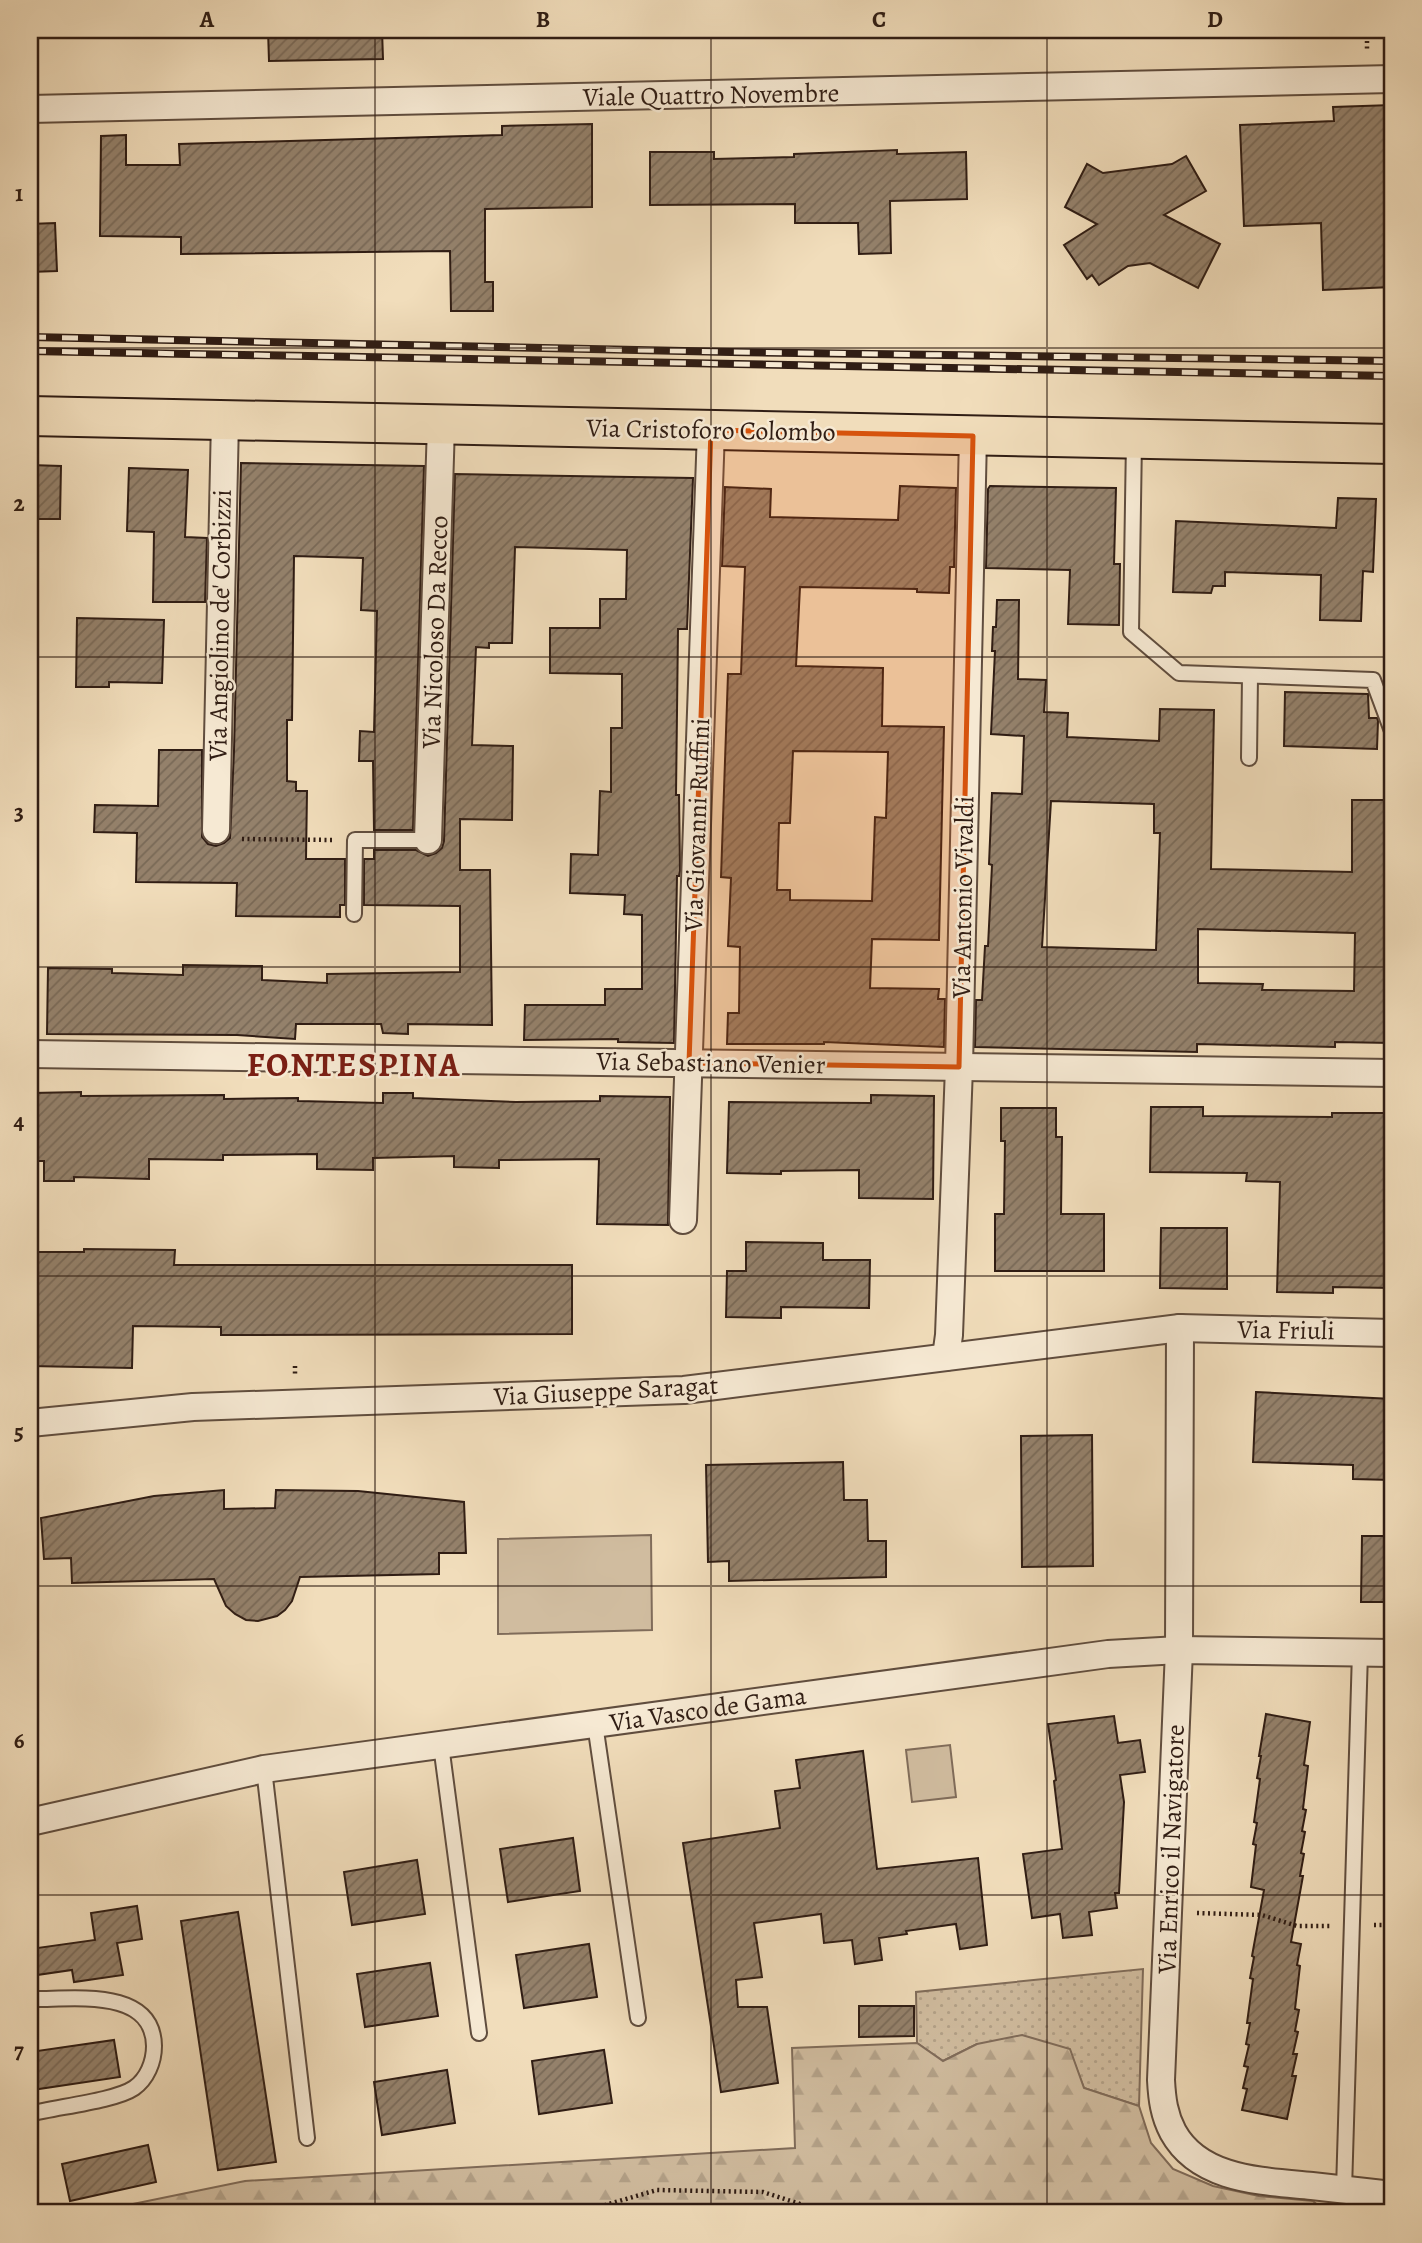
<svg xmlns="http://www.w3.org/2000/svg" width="1422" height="2243" viewBox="0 0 1422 2243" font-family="Alegreya,serif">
<defs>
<pattern id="grass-dots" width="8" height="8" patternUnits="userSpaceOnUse" patternTransform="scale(1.75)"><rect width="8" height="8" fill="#d0bc9f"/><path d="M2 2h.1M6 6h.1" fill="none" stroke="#b3a188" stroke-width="1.8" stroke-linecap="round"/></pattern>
<pattern id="forest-firs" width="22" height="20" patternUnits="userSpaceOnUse" patternTransform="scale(1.75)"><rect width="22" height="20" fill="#d0bc9f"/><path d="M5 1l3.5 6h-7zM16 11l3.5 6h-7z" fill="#b3a188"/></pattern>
<pattern id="building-hatch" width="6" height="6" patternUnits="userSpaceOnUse" patternTransform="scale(1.75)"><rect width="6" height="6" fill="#94816b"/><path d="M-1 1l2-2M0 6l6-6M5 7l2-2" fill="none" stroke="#796957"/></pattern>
</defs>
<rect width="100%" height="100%" fill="#f1ddbb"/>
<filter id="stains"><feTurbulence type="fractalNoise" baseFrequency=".00286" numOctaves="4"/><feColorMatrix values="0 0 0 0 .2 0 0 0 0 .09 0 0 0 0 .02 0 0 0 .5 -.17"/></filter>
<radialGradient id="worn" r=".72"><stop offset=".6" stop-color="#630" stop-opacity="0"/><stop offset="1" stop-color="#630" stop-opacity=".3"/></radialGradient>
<path fill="url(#grass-dots)" stroke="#806c5a" stroke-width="2" d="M1143,1969l-4,137 -55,-18 -15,-39 -92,-5 -34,17 -26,-18 -1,-51z"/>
<path fill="url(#forest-firs)" stroke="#806c5a" stroke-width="2" d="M1022,2035l48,14 14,39 55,18 12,37 22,26 40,17 46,10 54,5 9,8 6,1 -1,3h-1238l156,-32 550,-33 -3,-100 125,-5 26,18 34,-17z"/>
<g fill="#d0bc9f" stroke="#806c5a" stroke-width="2">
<path d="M1392,531v153l-7,-19z"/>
<path d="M651,1535l1,95 -154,4v-95z"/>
<path d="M950,1745l6,52 -44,5 -6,-52z"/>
<path d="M1358,2206l34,4v3h-36z"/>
</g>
<g fill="url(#building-hatch)" stroke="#301d14" stroke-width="2" fill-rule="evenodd">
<path d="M268,30h114l1,29 -114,2z"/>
<path d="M1392,105v182l-69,3 -2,-67 -77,3 -4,-101 94,-4 -1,-14z"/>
<path d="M592,124v83l-107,2v73h8v29h-42l-1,-60 -269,3v-17l-81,-1 1,-100 25,-1v30h54l-1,-21 323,-9v-9z"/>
<path d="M897,150v4l69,-2 1,47 -77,2 1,52 -32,1 -1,-31h-63v-19l-145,1v-53h64v7l80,-2v-3z"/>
<path d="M1186,156l20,35 -42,24 56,29 -22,44 -48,-25 -22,3 -29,19 -7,-10 -5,4 -23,-34 33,-21 -32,-17 22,-43 16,9 69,-9z"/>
<path d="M55,223l2,48 -27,1v-48z"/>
<path d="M241,463l183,3 -11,364h-39l-1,-69h-14l1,-30 14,1 3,-121 -16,-1 2,-52 -69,-2 -2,164h-5v61l9,1v9h11l-1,68h39v46h-5v12l-104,-1 1,-33 -101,-1 1,-49 -43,-1 1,-27 63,1 1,-56h43v87l6,7 8,2 8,-3 6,-5 4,-87z"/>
<path d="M30,465l31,1 -1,53h-30z"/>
<path d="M129,468l59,2 -3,67 22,1 -2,64h-52l1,-70 -27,-1z"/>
<path d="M455,474l238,4 -6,151h-9l-2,166h3l1,76 -1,5h-2l-3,167 -56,-1v-3l-94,1 1,-35h80v-16h37v-74l-18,-1 1,-19 -55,-2 1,-39 27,1 2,-64 11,1v-64h11v-54l-72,-1v-45h50v-29h26l1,-49 -112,-3 -3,96h-23v5l-13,-1 -4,98 41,1 -1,74 -52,-1v51h30l2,155 -84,-1v10l-25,-1 -2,-9h-85l-1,15 -58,-4 -190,-1 1,-66 64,1v4l71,2v-10l79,1v14l65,3v-9l133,-2v-66l-96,-1v-46h10v-9h42l12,6 8,-3 6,-5 2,-7z"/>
<path d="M900,486l56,2 -2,79h-4l-1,26 -32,-1v-3l-117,-2 -4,79 87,2 -1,58 62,1 -5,213 -67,-1 -2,49 69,1 -1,10h7l-1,48 -120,-5v2h-97l1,-31h11l1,-66 -12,-1 3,-68 -10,-1 7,-203h13l4,-107 -23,-1 3,-79 46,2 -1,28 128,3zM793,751l95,1 -2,66 -11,-1 -3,84 -82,-1v-10h-13l2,-67h11z"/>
<path d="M990,486l126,2 -2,76h6l-1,61 -51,-1 2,-54 -84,-2 2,-79z"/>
<path d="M1338,498l38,1 -3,73 -10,-1 -2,50 -41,-1 1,-45 -96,-3v14h-12l-2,7 -38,-1 3,-71 160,7z"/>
<path d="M997,600h22l-1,79 28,1 -2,32 24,1 -1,24 92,4 1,-32 54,1 -3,159 141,3v-72h40v243l-57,-1v5l-138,-3v8l-222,-5 1,-47h6l3,-54h3l4,-81 -3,-1 3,-71 30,1 2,-58 -33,-2 4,-83h-3l1,-24h3zM1051,801l103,3v29h6l-4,117 -114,-3zM1198,929l157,4 -1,58 -92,-1 1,-6 -65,-1z"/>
<path d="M77,618l87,2 -2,63 -53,-1v5h-33z"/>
<path d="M1285,692l83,2 1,24h8l1,3 -1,28 -93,-3z"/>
<path d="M81,1092v4l143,-1v4l74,-1v3l85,2v-10h30v5l103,4 84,-1v-5l70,1 -2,128 -71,-1 2,-65 -100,1v8l-45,-1v-11l-81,2v12l-56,-1v-15l-94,1v5l-74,-1v20l-75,-2v4h-30v-20h-11l-1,-68z"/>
<path d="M871,1095l63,1 -1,103 -74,-1v-28l-78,1v3l-54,-1 2,-71 142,1z"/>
<path d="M1151,1107h52v9l129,1v-4h60v175l-59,-1v6l-56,-1 3,-110 -34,-1 1,-8 -97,-1z"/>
<path d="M1001,1108h55v29h6l-1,77h43v57h-109v-57h9l1,-73h-4z"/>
<path d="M1161,1228h66v61l-67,-1z"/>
<path d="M746,1242l77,1v17h47l-1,48 -88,-1v11l-55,-1 1,-46h19z"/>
<path d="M84,1249l91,1 -1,15h398v69l-351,1v-8l-88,-1 -1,42 -102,-2v-114h54z"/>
<path d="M1256,1392l136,7v81l-39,-1v-14l-100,-3z"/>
<path d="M1092,1435l1,131 -71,1 -1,-131z"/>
<path d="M843,1462l1,38h23l1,41h18v36l-157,4v-20l-21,1 -2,-97z"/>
<path d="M224,1490v19l51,-1 1,-18 82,1 106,11 2,51h-27v21l-139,3 -8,24 -7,9 -8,6 -19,5 -12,-1 -11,-6 -9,-8 -12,-27 -142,4 -1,-25 -27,1 -3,-41 113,-22z"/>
<path d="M1362,1536h30v66h-31z"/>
<path d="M1266,1714l44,8 -6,43 4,1 -5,43 3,1 -4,21 3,1 -4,21 3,1 -4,22h3l-12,66 10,2 -4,21 3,1 -5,43 4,1 -4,21 3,1 -5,22h4l-5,22h4l-9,43 -45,-9 5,-21 -4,-1 5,-21 -4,-1 5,-21 -3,-1 4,-21h-3l6,-44 -3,-1 4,-21 -2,-1 12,-66 -13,-3 5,-42 -3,-1 4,-21 -3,-1 6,-43 -3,-1 4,-22h-2z"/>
<path d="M1114,1716l4,27 22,-3 5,32 -25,3 4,27 -5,91h-4l2,15 -28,4 3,23 -29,3 -3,-24 -28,4 -9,-64 39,-5 -8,-68 2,-1 -8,-56z"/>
<path d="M863,1751l14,118 101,-11 9,87 -27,4 -4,-25 -50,7 1,3 -28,4 3,22 -27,4 -3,-24 -28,3 -3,-29 -67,9 8,54 -26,3 2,27h29l11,76 -57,9 -38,-249 97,-15 -5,-37 25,-3 -4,-28z"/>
<path d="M573,1838l7,53 -72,11 -8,-53z"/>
<path d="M417,1860l8,54 -73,11 -8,-53z"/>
<path d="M137,1906l5,33 -25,4 6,32 -49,7 -2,-12 -42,6v-27l65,-9 -4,-27z"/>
<path d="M238,1912l38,250 -58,8 -37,-249z"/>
<path d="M589,1944l8,53 -73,11 -8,-53z"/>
<path d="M430,1963l8,53 -73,11 -8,-53z"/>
<path d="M859,2006h55v30l-55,1z"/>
<path d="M114,2040l6,37 -88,13 -2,-38z"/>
<path d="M604,2050l8,53 -73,11 -7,-53z"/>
<path d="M447,2070l8,53 -73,12 -8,-53z"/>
<path d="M148,2145l8,37 -86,19 -8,-37z"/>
</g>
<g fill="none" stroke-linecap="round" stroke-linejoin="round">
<g stroke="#604d3e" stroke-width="18">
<g id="lane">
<path d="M1134,440l-3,192 48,41 194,7 19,51"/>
<path d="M1249,758l1,-82"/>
<path d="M354,914l1,-74h73"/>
<path d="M595,1724l43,294"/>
<path d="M441,1745l38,288"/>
<path d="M264,1769l43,369"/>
<path d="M30,1999c40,1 123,-13 124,47 0,16 -7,33 -20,42 -19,13 -79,19 -104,26"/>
<path d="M1344,2190l16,-538"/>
</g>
</g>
<g stroke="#604d3e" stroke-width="30">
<g id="street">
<path d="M30,109l1362,-30"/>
<path d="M216,830l9,-410"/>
<path d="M428,840l13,-415"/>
<path d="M30,1054l1362,19"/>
<path d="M683,1220l28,-790"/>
<path d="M1180,1328l-1,322 -18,430c1,19 3,35 12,52 27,49 91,49 139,54 27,3 54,6 80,9"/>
<path d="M946,1357l3,-22 10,-268 14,-631"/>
<path d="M30,1423l163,-16 491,-17 496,-62 212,5"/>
<path d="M30,1822l234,-53 844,-115 71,-4 213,3"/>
</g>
</g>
<g stroke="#301d14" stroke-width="42">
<path id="primary" d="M30,416l1362,28"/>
</g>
<g stroke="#301d14" stroke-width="4.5" stroke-dasharray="2 3.5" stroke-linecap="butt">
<path d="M1367,30v21"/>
<path d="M242,839l92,1"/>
<path d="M295,1366v10"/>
<path d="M1197,1913l65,2 35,11h33"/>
<path d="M1374,1925h18"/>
<path d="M578,2213l79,-23 106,2 65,21"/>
</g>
<use href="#lane" stroke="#f6e9d3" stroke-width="14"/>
<use href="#street" stroke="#f6e9d3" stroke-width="26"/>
<use href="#primary" stroke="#f1ddbb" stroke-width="38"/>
<g stroke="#301d14" stroke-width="8">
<g id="rail">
<path d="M30,337l701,15 661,9"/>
<path d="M30,351l1362,25"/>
</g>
</g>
<use href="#rail" stroke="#f6e9d3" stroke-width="5" stroke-dasharray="16" stroke-linecap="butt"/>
</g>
<path fill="#d6530d" fill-opacity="0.2" stroke="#d6530d" stroke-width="5" stroke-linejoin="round" d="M711,430l262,6 -14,631 -270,-4z"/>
<path fill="none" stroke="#301d14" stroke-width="2" stroke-opacity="0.55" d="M375,30v2183M711,30v2183M1047,30v2183M30,348h1362M30,657h1362M30,967h1362M30,1276h1362M30,1586h1362M30,1895h1362"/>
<g text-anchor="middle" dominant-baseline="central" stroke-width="5" stroke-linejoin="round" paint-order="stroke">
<g font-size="26" fill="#301d14" stroke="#f6e9d3">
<text transform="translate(711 95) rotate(-1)">Viale Quattro Novembre</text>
<text transform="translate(711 430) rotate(1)">Via Cristoforo Colombo</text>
<text transform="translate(220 625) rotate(-89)">Via Angiolino de' Corbizzi</text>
<text transform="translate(435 632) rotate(-88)">Via Nicoloso Da Recco</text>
<text transform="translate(697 825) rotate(-88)">Via Giovanni Ruffini</text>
<text transform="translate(963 897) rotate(-89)">Via Antonio Vivaldi</text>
<text transform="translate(711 1063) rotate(1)">Via Sebastiano Venier</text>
<text transform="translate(1286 1330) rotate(1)">Via Friuli</text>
<text transform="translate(606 1391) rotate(-3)">Via Giuseppe Saragat</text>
<text transform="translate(708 1709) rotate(-8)">Via Vasco de Gama</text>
<text transform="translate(1171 1849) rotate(-88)">Via Enrico il Navigatore</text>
</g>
<g font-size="33" font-weight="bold" letter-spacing="2" fill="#7a1f14" stroke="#f6e9d3">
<text x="354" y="1064">FONTESPINA</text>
</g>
</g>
<rect width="1422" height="2243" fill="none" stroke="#f1ddbb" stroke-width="77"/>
<rect x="38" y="38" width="1346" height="2166" fill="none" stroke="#301d14" stroke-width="2.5"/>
<g font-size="23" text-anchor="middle" font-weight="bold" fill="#301d14">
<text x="207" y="27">A</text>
<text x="543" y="27">B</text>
<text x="879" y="27">C</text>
<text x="1215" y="27">D</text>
<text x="19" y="201">1</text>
<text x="19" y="511">2</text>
<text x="19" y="820">3</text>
<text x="19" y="1129">4</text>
<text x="19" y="1439">5</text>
<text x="19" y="1748">6</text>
<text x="19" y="2058">7</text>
</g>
<rect width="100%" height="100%" filter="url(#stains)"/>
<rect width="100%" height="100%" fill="url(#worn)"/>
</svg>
